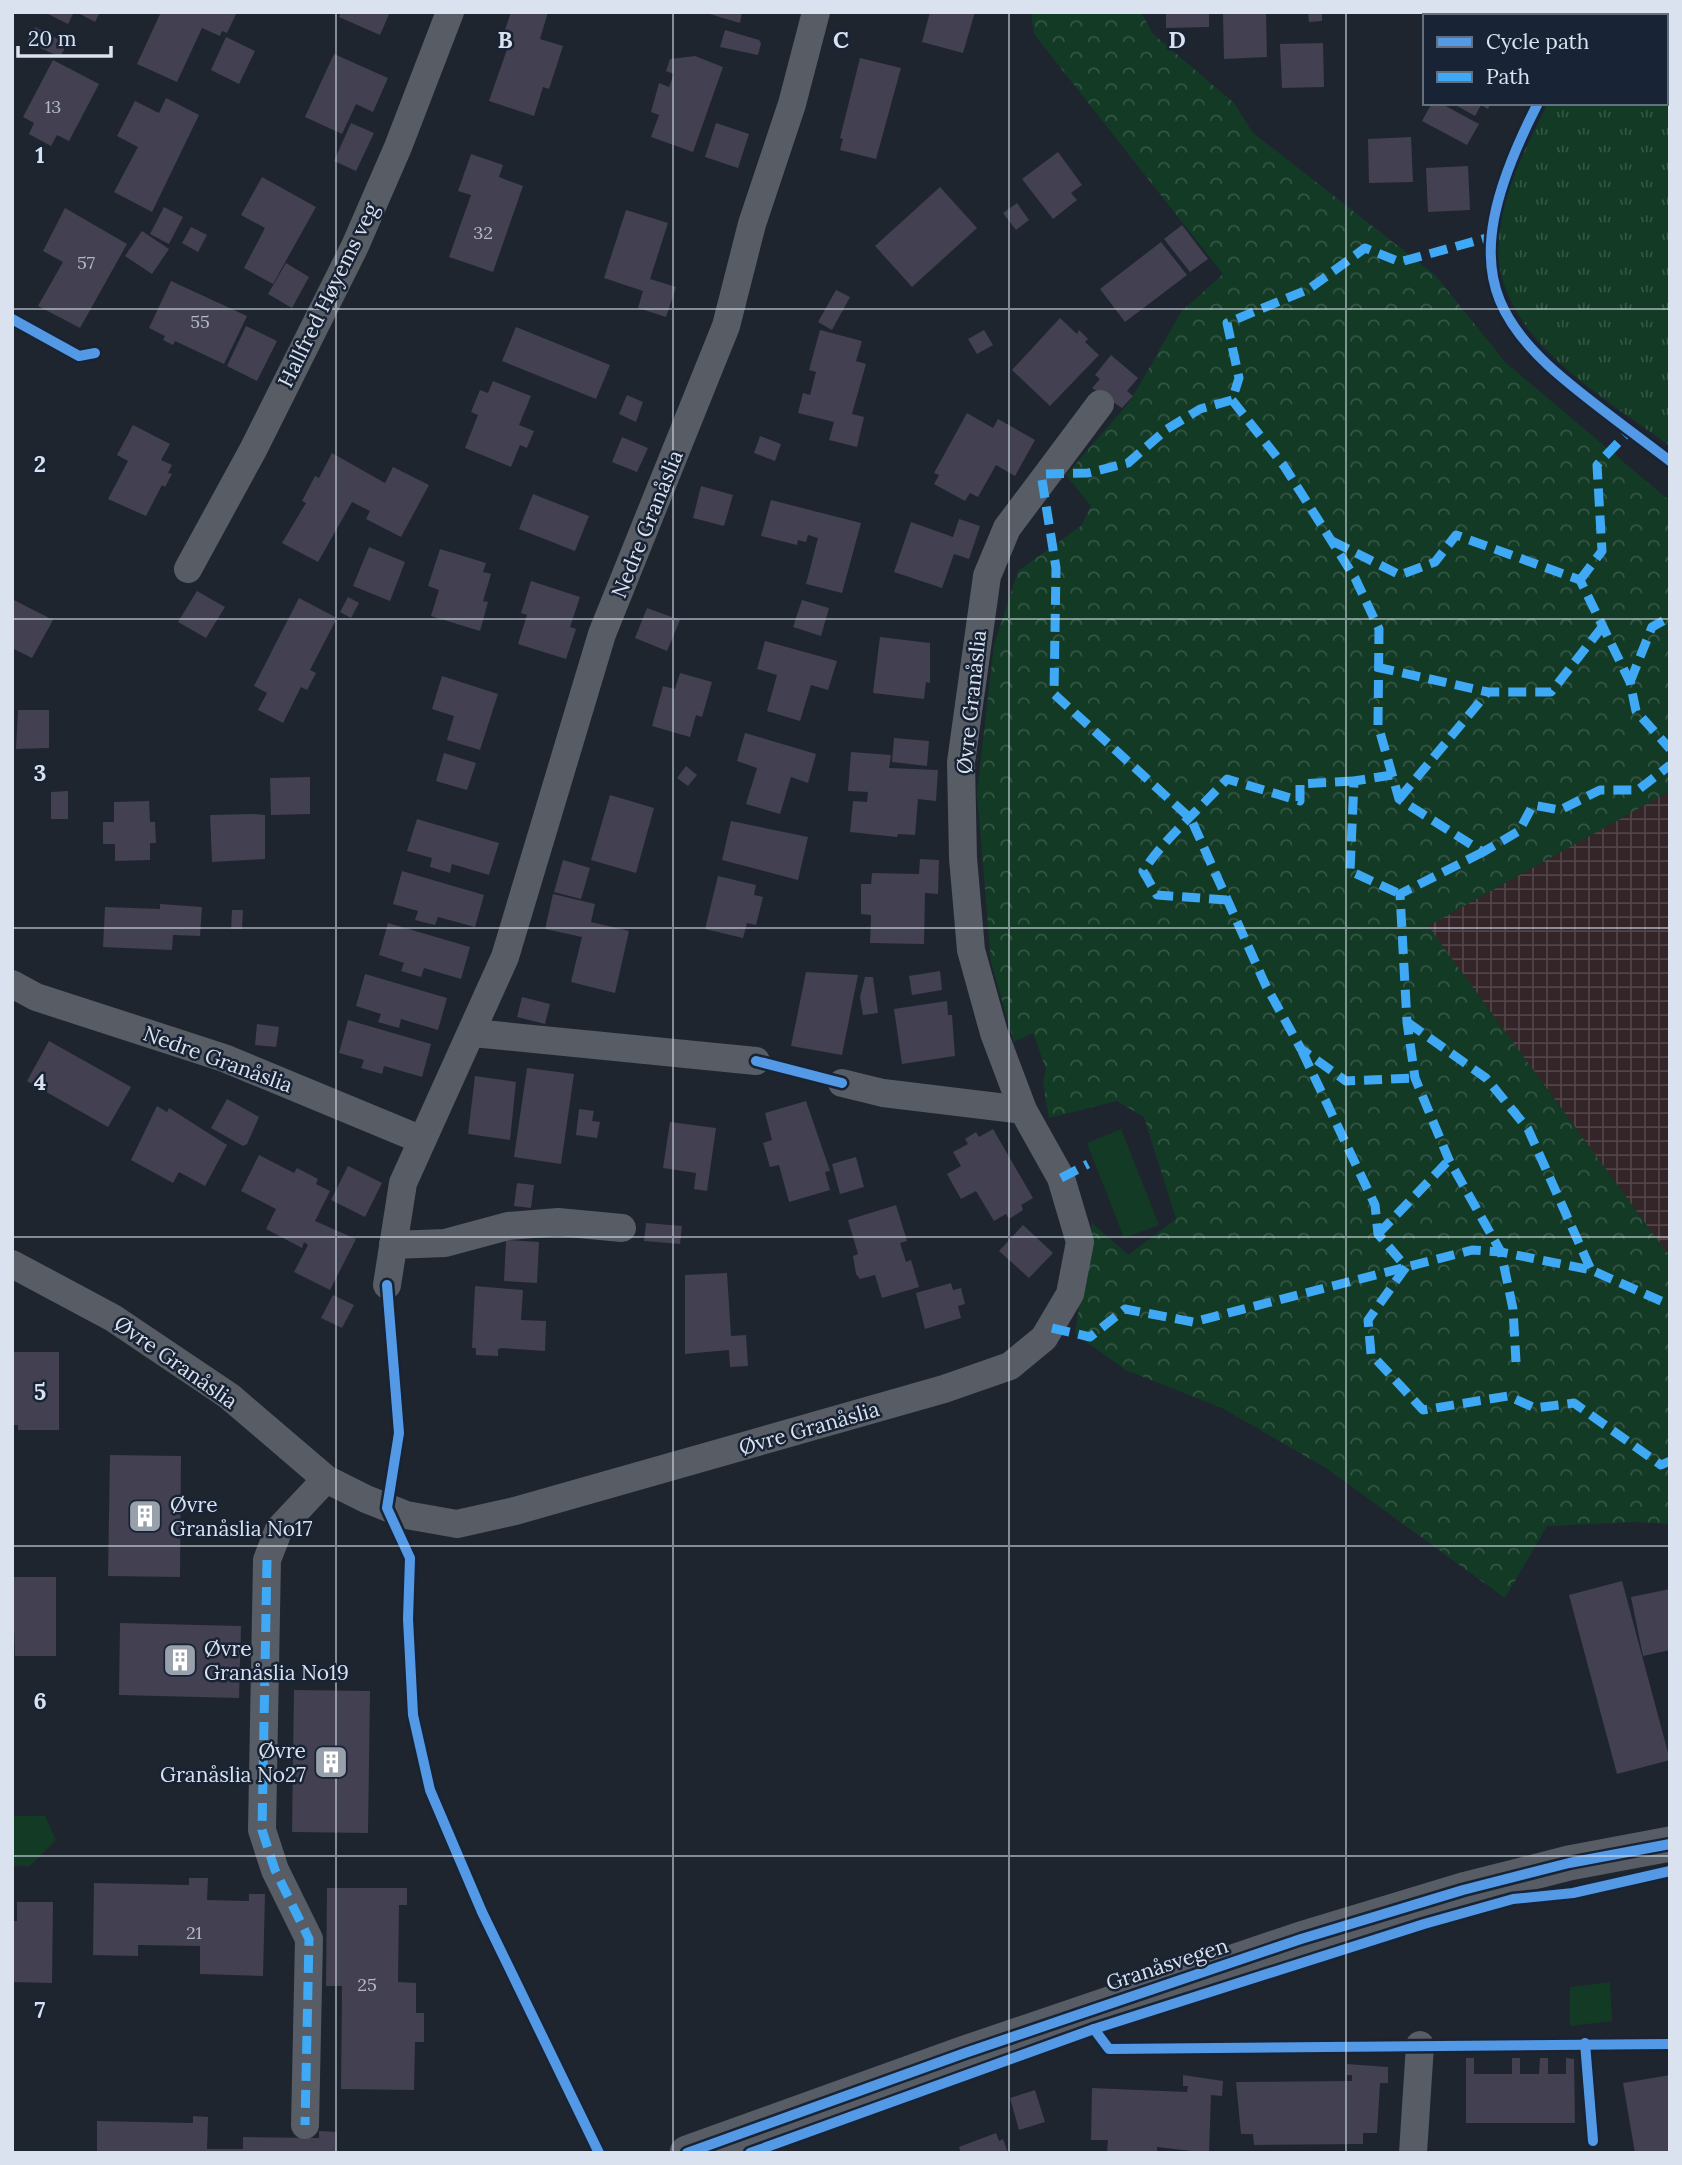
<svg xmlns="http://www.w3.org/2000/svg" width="1682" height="2165" viewBox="0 0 1682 2165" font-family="Lora,serif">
<defs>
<pattern id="industrial-grid" width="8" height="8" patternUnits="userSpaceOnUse" patternTransform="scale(1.75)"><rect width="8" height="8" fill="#342529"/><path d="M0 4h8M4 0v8" fill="none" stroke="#514448"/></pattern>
<pattern id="grass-tufts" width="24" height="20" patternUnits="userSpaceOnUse" patternTransform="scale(1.75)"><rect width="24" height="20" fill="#133a25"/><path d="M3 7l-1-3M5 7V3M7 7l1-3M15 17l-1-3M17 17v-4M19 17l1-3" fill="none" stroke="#355645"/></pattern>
<pattern id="forest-crowns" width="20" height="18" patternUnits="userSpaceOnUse" patternTransform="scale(1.75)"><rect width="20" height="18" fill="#133a25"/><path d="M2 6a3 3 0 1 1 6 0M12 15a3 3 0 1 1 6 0" fill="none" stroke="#355645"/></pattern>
</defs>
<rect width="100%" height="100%" fill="#1e252f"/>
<path fill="url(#industrial-grid)" d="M1670,791v466l-242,-331z"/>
<path fill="url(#grass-tufts)" d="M1597,12h73v434c-74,-55 -194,-119 -169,-230 8,-39 30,-77 47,-113h118v-87h-71z"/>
<path fill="url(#forest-crowns)" d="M1031,12h110l12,22 81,69 18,29 183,143 71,88 164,138v290l-242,135 242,331v267l-35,-2 -88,4 -42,72 -179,-130 -104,-60 -96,-38 -51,-36 17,-111 36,32 48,-36 -32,-102 -27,-16 -68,17 -6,-36 3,-13 -13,-36 -19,9 -23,-80 -14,-170 17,-147 24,-74 63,-45 10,-20 -25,-31 65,-75 50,-88 42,-38 -189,-240z"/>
<g fill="#133a25">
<path d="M1121,1129l38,96 -35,13 -37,-95z"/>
<path d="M12,1816h33l11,24 -26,26h-18z"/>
<path d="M1610,1982l2,39 -42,5v-39z"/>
</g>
<g fill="#424051">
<path d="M44,12h30l-6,12z"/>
<path d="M76,12h24l-5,10z"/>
<path d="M161,12h76l-10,21 -5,-2 -2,5 -18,-8 -25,54 -40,-18z"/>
<path d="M341,12h49l-10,23 -41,-18z"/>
<path d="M511,12h37l-8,27 23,7 -14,43 -6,-2 -9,29 -45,-15 24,-69 -8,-2z"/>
<path d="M703,12h39l-2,11z"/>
<path d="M930,12h45l-12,41 -41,-11z"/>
<path d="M1166,12h43v15l-43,1z"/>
<path d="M1308,12h14v9l-13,1z"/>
<path d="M1478,12h62l-2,4h-62z"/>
<path d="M1266,13l1,44 -43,2 -1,-45z"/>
<path d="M35,27l32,17 -7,13 -33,-15z"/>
<path d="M725,30l34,10 2,3 -3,12 -38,-8z"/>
<path d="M226,37l29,14 -16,33 -28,-14z"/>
<path d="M1323,43l1,44 -42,1 -2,-44z"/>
<path d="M334,54l54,24 -15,34 -17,-8 -14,30 -37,-17z"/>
<path d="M695,56l28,11 -30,85 -42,-15 8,-22 -8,-3 8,-29 10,4 5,-13 -8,-3 4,-12z"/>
<path d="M860,58l41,10 -25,91 -36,-9 3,-11 -3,-1z"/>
<path d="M53,60l46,24 -30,57 -12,-6 -6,11 -22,-12 5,-11 -11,-6z"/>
<path d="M166,98l33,17 -47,97 -38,-20 24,-45 -21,-11 18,-35 24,12z"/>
<path d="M1432,103h8l39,21 -12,21 -45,-24z"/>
<path d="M1452,103h39l-3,6 -7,-4 -6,11z"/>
<path d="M351,123l23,10 -18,38 -22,-10z"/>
<path d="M716,123l33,11 -11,34 -33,-11z"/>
<path d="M1411,137l2,45 -44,1 -1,-44z"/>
<path d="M1058,152l24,33 -11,8 6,7 -24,19 -31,-40z"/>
<path d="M471,154l32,11 -4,12 24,9 -30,86 -44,-15 22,-62 -13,-4z"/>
<path d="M1468,166l2,44 -42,2 -2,-44z"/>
<path d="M262,177l54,30 -43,77 -29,-16 21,-40 -24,-13z"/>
<path d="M940,187l37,41 -65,59 -37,-41z"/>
<path d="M1017,203l12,17 -13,10 -13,-17z"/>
<path d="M164,207l19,10 -14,27 -19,-10z"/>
<path d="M65,208l62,36 -47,84 -42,-22 25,-44 -20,-11z"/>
<path d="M626,210l42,13 -18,56 26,8 -10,30 -28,-9 5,-17 -39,-13z"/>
<path d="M1182,225l26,34 -18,13 -26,-33z"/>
<path d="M191,227l16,8 -9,17 -16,-9z"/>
<path d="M142,231l27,18 -17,25 -27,-18z"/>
<path d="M1161,242l26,33 -62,47 -25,-33z"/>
<path d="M286,263l23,14 -17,31 -24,-14z"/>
<path d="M171,281l76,35 -23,48 -49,-23 -2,4 -10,-5 2,-4 -16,-8z"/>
<path d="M836,290l14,7 -18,33 -14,-8z"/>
<path d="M1060,318l17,16 2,-4 9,9 -3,3 14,13 -49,51 -38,-36z"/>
<path d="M246,326l31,15 -20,40 -30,-15z"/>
<path d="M516,327l94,38 -14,34 -94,-38z"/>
<path d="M820,330l42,11 -6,20 10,3 -14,50 12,3 -7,30 -28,-7 5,-18 -36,-9 5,-20 7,2 6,-23 -7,-2z"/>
<path d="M984,330l9,15 -16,9 -9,-15z"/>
<path d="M1111,355l27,23 -11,13 6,5 -11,12 -30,-20 8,-9 -5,-4z"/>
<path d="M493,381l38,15 -12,29 15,6 -7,17 -7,-3 -9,22 -46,-19 13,-33 -7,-3 9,-22 8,3z"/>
<path d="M627,395l16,7 -7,20 -17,-8z"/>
<path d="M967,413l26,15 5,-9 37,21 -20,36 -19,-11 -18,32 -8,-4 -5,8 -31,-17 5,-9 -5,-2z"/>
<path d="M133,425l37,19 -9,16 11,5 -4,8 4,1 -7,13 -3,-2 -16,31 -38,-17 20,-38 -11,-6z"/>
<path d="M760,436l21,8 -6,17 -21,-8z"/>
<path d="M622,437l26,11 -11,24 -25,-10z"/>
<path d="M332,453l53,30 8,-16 36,18 -28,52 -35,-18 4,-8 -18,-9 -34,60 -36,-19 24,-40 -4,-2 13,-25 4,2z"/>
<path d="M701,486l32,9 -9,31 -31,-8z"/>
<path d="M533,494l56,22 -14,35 -56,-22z"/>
<path d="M771,500l90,23 -19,70 -36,-9 12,-46 -10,-3 -2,7 -8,-2 -1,5 -36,-9z"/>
<path d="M959,519l21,7 -11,33 -15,-5 -12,34 -48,-16 17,-50 42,15z"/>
<path d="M369,547l36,15 -15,39 -37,-15z"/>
<path d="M440,549l46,14 -3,9 8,2 -8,27 5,1 -8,29 -49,-15 8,-26 -11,-4z"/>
<path d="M531,581l49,16 -10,30 6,2 -10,30 -48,-15 9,-29 -6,-2z"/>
<path d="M197,591l28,16 -19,31 -28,-16z"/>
<path d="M348,597l11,6 -8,15 -11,-6z"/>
<path d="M299,598l38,20 -27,52 6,3 -9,17 -6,-3 -18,36 -25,-13 9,-17 -13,-7z"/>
<path d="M12,599l41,21 -21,38 -20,-10z"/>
<path d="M802,600l27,8 -8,28 -28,-9z"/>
<path d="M647,608l33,12 -13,31 -32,-13z"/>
<path d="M880,637l50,6v40l-4,-1 -2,17 -51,-6z"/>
<path d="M765,641l72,20 -9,29 -17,-5 -11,36 -33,-10 10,-36 -20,-6z"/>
<path d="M680,673l32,9 -10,35 -6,-2 -6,22 -38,-11 11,-40 12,3z"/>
<path d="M442,676l56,18 -18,56 -33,-10 7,-24 -22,-7z"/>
<path d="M18,710h31v38l-33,1z"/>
<path d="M745,733l71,21 -8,29 -17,-6 -11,37 -34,-10 11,-36 -20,-7z"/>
<path d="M894,738l35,3 -2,25 -35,-4z"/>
<path d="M851,752l40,3 -2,13 49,2 -2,31 -18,-2 -3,36 -17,-1 -1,3 -47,-5 3,-31 14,1 1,-10 -20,-1z"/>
<path d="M444,753l32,10 -9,27 -31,-9z"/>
<path d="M686,766l11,9 -9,11 -11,-8z"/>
<path d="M310,777v37l-39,1 -1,-37z"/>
<path d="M68,791v28h-17v-27z"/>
<path d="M610,795l44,13 -18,65 -45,-13z"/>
<path d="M149,801l1,21h5l1,21h-6v17l-35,1v-17h-12v-22h11v-20z"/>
<path d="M254,814l11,1v44l-53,3 -2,-47z"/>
<path d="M417,819l82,24 -10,32 -37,-11 -2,9 -20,-6 2,-9 -25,-7z"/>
<path d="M731,821l77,16 -10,43 -76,-20z"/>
<path d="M920,859l19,1 -1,34 -13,-1 -1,51 -54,-1 1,-28 -10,-1v-30h10l1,-11 47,1z"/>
<path d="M563,860l27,8 -9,31 -27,-7z"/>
<path d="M402,871l82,24 -9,32 -37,-10 -3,8 -20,-5 3,-9 -25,-7z"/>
<path d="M718,876l38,9 -2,10 9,2 -7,28 -9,-2 -4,15 -38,-9z"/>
<path d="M553,894l42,10 -4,18 38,9 -14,62 -44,-11 11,-45 -37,-8z"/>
<path d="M160,904l42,3 -2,29 -27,-1 -1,15 -69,-3 2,-40 55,2z"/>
<path d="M232,910h11l-1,19h-11z"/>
<path d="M388,923l82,24 -9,32 -37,-11 -3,9 -20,-6 3,-8 -25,-8z"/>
<path d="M940,971l2,19 -30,5 -3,-19z"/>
<path d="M806,972l52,3 -16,80 -51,-9z"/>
<path d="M365,974l82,24 -9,32 -37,-11 -2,9 -21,-6 3,-8 -25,-8z"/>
<path d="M865,977h8l5,36 -15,2 -3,-18z"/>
<path d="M522,997l28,7 -5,20 -28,-7z"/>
<path d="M947,1001l1,14h4l3,41 -53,8 -8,-55z"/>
<path d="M348,1020l83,24 -9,33 -38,-11 -2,8 -21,-6 3,-8 -25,-7z"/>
<path d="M257,1024l22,3 -3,20 -21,-2z"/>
<path d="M49,1041l82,46 -23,40 -81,-46z"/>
<path d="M527,1068l47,6 -13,90 -47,-7z"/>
<path d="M475,1076l41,6 -6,58 -42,-6z"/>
<path d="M227,1099l32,18 -12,27 -4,2 -32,-18z"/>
<path d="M806,1101l24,70 -5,1 5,18 -41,12 -10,-37 -9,2 -7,-24 9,-3 -7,-27z"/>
<path d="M157,1106l10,6 2,-4 58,37 -22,41 -26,-14 -6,11 -42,-23z"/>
<path d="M579,1109l15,2 -2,10 8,1 -3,16 -21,-3z"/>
<path d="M670,1122l46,6 -9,63 -13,-2 2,-16 -33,-5z"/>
<path d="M993,1129l40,69 -12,7 2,5 -14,9 -3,-5 -12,7 -18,-30 -15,8 -14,-25 14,-8 -8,-14 15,-8 -3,-5 11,-7 3,5z"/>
<path d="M259,1155l35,18 3,-5 21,11 -2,5 14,7 -15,30 41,18 -26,51 -36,-18 14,-27 -4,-3 -2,6 -36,-19 10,-20 -35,-18z"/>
<path d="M856,1157l8,30 -24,7 -8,-30z"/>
<path d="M348,1166l34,17 -17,34 -34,-17z"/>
<path d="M517,1183l17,2 -3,23 -17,-2z"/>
<path d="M896,1205l11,36 -7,2 6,19 5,-2 8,27 -37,11 -7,-23 -15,4 -4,-5 -3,-18 5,-2 -10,-34z"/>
<path d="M646,1223l36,3 -2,18 -36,-3z"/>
<path d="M1023,1225l30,28 -24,25 -30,-27z"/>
<path d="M506,1240l33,2 -2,41 -33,-2z"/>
<path d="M727,1273l4,63 15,-1 2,31 -18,1 -1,-17 -44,4v-79z"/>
<path d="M951,1283l2,7 8,-2 4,16 -7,2 3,12 -36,11 -9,-36z"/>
<path d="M475,1286l48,4 -2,30 25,1 -1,30 -43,-3 -4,1v7l-22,-1v-7h-4z"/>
<path d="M333,1295l21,10 -12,23 -21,-10z"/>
<path d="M12,1352h47v78h-41v-5h-6z"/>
<path d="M110,1455l71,1 -1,121 -72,-1z"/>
<path d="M12,1577h44v79h-41z"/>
<path d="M1622,1581l48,179 -53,14 -48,-179z"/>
<path d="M1670,1589v61l-27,6 -12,-59z"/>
<path d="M120,1623l121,3 -2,72 -120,-3z"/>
<path d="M294,1690l76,1 -2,142 -76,-1z"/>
<path d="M189,1878h19l-1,22 42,1v-7h16l-2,82 -63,-2v-28l-62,-1v11l-45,-1 1,-72 95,2z"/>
<path d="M327,1888h80v17h-8l-1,77 18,1v30h8v29h-9l-1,48 -73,-1 1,-103h-16z"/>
<path d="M17,1902h36l-1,81 -40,-1v-61h5z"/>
<path d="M1466,2058h8v16h38v-16h8v16h19l1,-16h8v16h18v-16l8,1 1,64h-109z"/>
<path d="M1347,2064l41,3v16h-8l-3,50h-14v11l-109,1 -1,-11h-12l-5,-52 116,-1v-6h-5z"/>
<path d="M1183,2075l40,6 -1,15 -11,-1 -2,58 -52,-6v6l-50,-1 1,-12h-17l1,-52 95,4 1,-6h-5z"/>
<path d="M1670,2075v78h-35l-12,-70z"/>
<path d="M1035,2090l10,32 -26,8 -9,-32z"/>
<path d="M193,2116l15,1 -1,32h36v-12l76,1v-7l18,1v21h-240v-32l96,2z"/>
<path d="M996,2133l3,8 4,-2 5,14h-47l-2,-6z"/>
</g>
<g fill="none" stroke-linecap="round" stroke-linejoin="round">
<g stroke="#575c65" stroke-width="28">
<path d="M188,569l65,-119 102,-204 43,-99 52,-135"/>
<path d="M12,984l24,13 188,61 198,82"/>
<path d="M473,1033l283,28"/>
<path d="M842,1083l41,10 140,17"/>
<path d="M393,1245l52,-2 63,-17 50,-4 64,6"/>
<path d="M12,1264l101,54 116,78 97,83 40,20 40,16 51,9 58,-13 429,-122 66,-23 34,-28 26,-44 10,-52 -19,-64 -38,-68 -29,-77 -23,-83 -8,-92 -2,-96 26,-186 20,-48 93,-124"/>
<path d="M387,1285l16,-102 102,-226 97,-323 124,-308 26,-102 40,-120 24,-92"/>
<path d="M305,2125l4,-186 -34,-69 -13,-40 5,-270 12,-31 47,-50"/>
<path d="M1413,2153l7,-108"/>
</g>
<path stroke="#575c65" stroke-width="35" d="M687,2153l278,-100 336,-114 162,-49 106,-27 101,-19"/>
<g stroke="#3fa9f5" stroke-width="9" stroke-dasharray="18 9" stroke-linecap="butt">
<path d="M1232,400l52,66 71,112 24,51 -1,96 21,74 84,53 36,-21 14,-26 27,5 40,-20h38l32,-25"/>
<path d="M1046,474l42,-1 40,-10 39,-34 33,-20 32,-9 7,-22 -12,-55 82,-34 56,-41 35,14 90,-25"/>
<path d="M1042,480l14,88 -2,126 137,125 75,167 35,63 45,32 69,-3"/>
<path d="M1332,541l68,34 35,-13 21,-27 124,45 50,102 6,29 34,38"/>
<path d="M1580,580l22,-29 -5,-86 33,-35"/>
<path d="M1376,667l112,25h63l52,-66"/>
<path d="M1630,682l22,-55 18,-10"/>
<path d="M1392,775l-38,6 -4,90 50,23"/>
<path d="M1399,799l89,-107"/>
<path d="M1483,852l-83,42 7,128 8,56 34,82 52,92 12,57 3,53"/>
<path d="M1227,900l-70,-5 -14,-24c23,-34 56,-61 84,-92l73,22v-17l54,-3"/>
<path d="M1407,1022l79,56 42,51 63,141"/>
<path d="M1302,1051l73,154 3,29 28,33 -38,53 3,34 52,56 85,-14 27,12 39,-5 87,62 9,-4"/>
<path d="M1061,1178l27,-14"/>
<path d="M1378,1234l71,-74"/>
<path d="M1052,1328l38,9 35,-28 68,13 279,-72 29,2 90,18 79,35"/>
<path d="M267,1560l-5,270 13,40 34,69 -4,186"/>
</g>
<g stroke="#182435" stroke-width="15">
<g id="cycleway">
<path d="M1538,103c-105,205 -24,238 132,358"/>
<path d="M12,319l67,37 16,-3"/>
<path d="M756,1061l86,22"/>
<path d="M387,1285l12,148 -12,75 23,50 -2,61 5,96 17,75 52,122 117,241"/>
<path d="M1094,2029l15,20 561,-5"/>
<path d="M1585,2043l8,98"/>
<path d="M687,2153l278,-100 336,-114 162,-49 106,-27 101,-19"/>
<path d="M750,2153l344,-124 330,-105 89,-25 60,-6 97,-22"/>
</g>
</g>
<use href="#cycleway" stroke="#5399e6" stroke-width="10"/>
</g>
<path fill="none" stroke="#d9e2ee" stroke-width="2" stroke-opacity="0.55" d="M336,12v2141M673,12v2141M1009,12v2141M1346,12v2141M12,309h1658M12,619h1658M12,928h1658M12,1237h1658M12,1546h1658M12,1856h1658"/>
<defs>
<g id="building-square" transform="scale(1.75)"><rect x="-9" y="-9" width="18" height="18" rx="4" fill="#98a0ab" stroke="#182435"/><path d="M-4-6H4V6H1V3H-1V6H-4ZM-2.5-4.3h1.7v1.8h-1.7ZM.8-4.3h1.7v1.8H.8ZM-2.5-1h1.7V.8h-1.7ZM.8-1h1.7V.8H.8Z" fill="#fff"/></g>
</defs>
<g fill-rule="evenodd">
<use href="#building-square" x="145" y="1516"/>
<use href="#building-square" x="180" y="1660"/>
<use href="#building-square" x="331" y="1762"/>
</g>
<g text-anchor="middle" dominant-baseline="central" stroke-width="5" stroke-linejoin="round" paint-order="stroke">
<g font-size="18" fill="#b3bac7">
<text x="53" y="106">13</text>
<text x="483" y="232">32</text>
<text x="86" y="262">57</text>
<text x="200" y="321">55</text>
<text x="194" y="1932">21</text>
<text x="367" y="1984">25</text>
</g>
<g font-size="21" fill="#d9e2ee" stroke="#182435">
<text transform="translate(328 295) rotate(-64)">Hallfred Høyems veg</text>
<text transform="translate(647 524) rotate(-68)">Nedre Granåslia</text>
<text transform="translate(971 702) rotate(-84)">Øvre Granåslia</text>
<text transform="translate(218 1059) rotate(20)">Nedre Granåslia</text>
<text transform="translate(176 1362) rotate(35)">Øvre Granåslia</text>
<text transform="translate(809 1428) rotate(-16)">Øvre Granåslia</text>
<text transform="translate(1167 1964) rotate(-18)">Granåsvegen</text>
</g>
<g font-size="21" fill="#d9e2ee" stroke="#182435" text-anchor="start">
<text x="170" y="1504">Øvre<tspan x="170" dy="24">Granåslia No17</tspan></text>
<text x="204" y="1648">Øvre<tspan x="204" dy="24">Granåslia No19</tspan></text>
<text x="306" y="1750" text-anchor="end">Øvre<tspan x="306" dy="24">Granåslia No27</tspan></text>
</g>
</g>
<g font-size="23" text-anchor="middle" font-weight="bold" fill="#d9e2ee" stroke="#182435" stroke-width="5" stroke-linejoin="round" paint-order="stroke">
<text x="505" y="48">B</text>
<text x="841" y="48">C</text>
<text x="1177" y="48">D</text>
<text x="40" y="163">1</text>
<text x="40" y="472">2</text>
<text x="40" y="781">3</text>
<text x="40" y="1090">4</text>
<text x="40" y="1400">5</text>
<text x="40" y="1709">6</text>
<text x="40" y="2018">7</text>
</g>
<rect width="1682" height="2165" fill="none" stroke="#d9e2ee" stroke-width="28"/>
<rect x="1423" y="14" width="245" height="91" fill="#182435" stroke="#65707f" stroke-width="2"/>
<rect x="1437" y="37" width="35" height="10" fill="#5399e6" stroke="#65707f" stroke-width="2"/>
<text x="1486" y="49" font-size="21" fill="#d9e2ee">Cycle path</text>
<rect x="1437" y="72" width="35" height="10" fill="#3fa9f5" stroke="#65707f" stroke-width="2"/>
<text x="1486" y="84" font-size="21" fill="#d9e2ee">Path</text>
<path d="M18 46v10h93v-10" fill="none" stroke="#d9e2ee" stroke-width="3.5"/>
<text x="28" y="46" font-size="21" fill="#d9e2ee" stroke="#182435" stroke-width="5" paint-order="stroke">20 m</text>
</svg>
